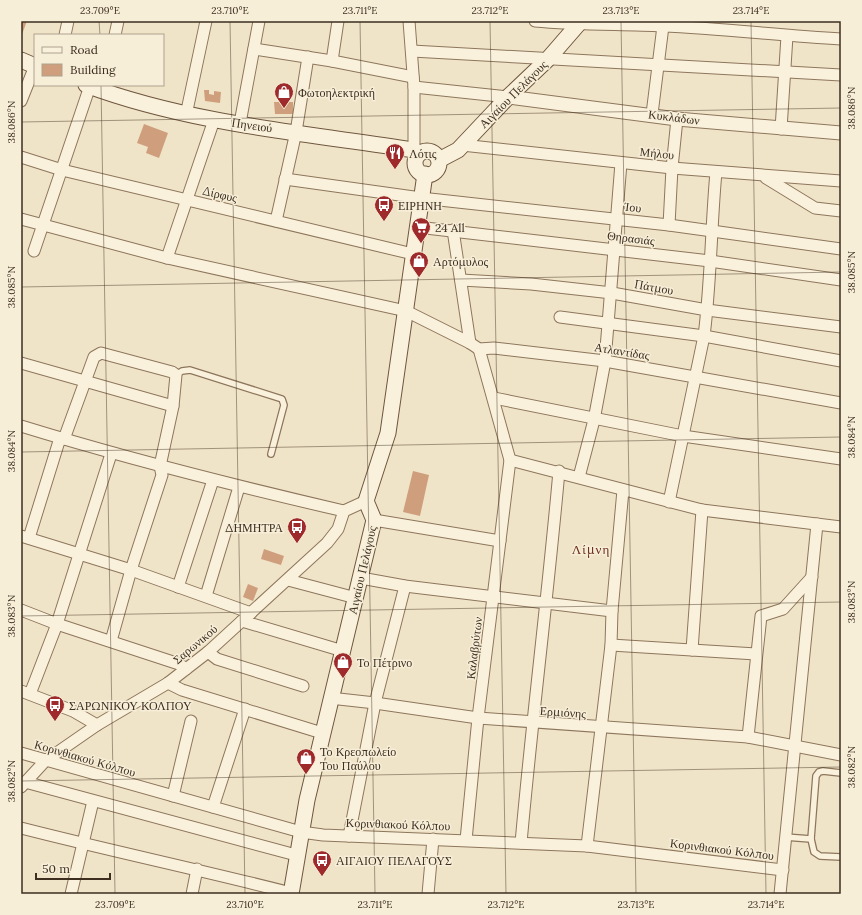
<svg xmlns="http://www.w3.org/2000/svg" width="862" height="915" viewBox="0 0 862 915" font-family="Lora,serif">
<rect width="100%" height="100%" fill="#f0e4c8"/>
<g fill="#cf9f7d">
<path d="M21,21h6l-6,16z"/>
<path d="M204,90h5v4l5,1v-4l7,1 -1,11 -15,-2z"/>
<path d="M274,102h19v12h-18z"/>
<path d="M144,124l24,9 -9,25 -13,-5 2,-6 -11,-4z"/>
<path d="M413,471l16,4 -9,41 -17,-4z"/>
<path d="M264,549l20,7 -3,9 -20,-6z"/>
<path d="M248,584l10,4 -5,13 -10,-4z"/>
</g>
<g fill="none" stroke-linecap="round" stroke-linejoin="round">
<g stroke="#8d765c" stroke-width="8">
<g id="service">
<path d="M176,375l6,-4 8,-1 92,29 2,6 -13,49"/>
<path d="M841,773l-18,-2 -4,1 -3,4 -5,63 3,13 6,4 21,1"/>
<path d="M785,837l26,2"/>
</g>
</g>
<g stroke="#8d765c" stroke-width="13">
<g id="minor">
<path d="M409,21l5,66v63"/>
<path d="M535,21c43,4 85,3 127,5 60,2 119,10 179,13"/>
<path d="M65,35l3,-14"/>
<path d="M115,35l3,-14"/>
<path d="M254,49l78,12 81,16"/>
<path d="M412,51l429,24"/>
<path d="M332,61l6,-40"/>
<path d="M414,87l94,10"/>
<path d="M21,101l14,-35"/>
<path d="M652,114l11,-88"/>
<path d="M186,115l20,-94"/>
<path d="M240,123l19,-102"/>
<path d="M781,129l6,-93"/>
<path d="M462,145l210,23 169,13"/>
<path d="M21,157l41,13 351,84"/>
<path d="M766,178l49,30 26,3"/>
<path d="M285,179l136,19 248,27 172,24"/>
<path d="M21,219l146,39 239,53 64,32 9,6 15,-1 111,13 236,42"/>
<path d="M276,221l20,-89 12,-75"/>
<path d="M669,225l3,-57 5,-49"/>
<path d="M417,227l293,34 131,19"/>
<path d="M453,230l17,113"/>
<path d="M34,251l56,-165"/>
<path d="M167,258l47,-138"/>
<path d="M461,280l70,4 81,9 95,17 134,17"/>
<path d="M560,317l144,19 137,25"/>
<path d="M21,363l152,43"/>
<path d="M494,398l189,38 158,23"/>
<path d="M21,426c107,33 215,60 323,85"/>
<path d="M64,439l30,-82 7,-4 71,19 4,3 -3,31 -13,60 2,9 -31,95 -20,71"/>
<path d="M510,460l192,50 139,17"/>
<path d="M579,477l15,-57 11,-59 16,-198"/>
<path d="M669,502l35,-166c7,-54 7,-110 12,-164"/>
<path d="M374,520l126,21"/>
<path d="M21,536l110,34 120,43"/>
<path d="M29,538l31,-100"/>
<path d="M361,578l44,8 207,25"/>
<path d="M288,580l68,18"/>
<path d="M178,587l35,-107"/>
<path d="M206,596l33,-109"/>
<path d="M21,610l36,14 122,40 7,5"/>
<path d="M242,621l101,30"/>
<path d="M611,645l145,9"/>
<path d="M692,650l10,-140"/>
<path d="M208,652l9,7 86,27"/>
<path d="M168,683l14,7 140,43"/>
<path d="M21,691l52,20 24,14"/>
<path d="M30,694l27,-70 54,-170"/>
<path d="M330,698l45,5 103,15 270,19 93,18"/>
<path d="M748,737l13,-121 22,-7 29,-32"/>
<path d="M21,753l280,79 22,3 264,11 196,24"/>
<path d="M25,782l271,73"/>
<path d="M21,787l24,-26 52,-36 71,-42 40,-31 119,-109 11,-14 6,-18 22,-10"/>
<path d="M173,796l18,-75"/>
<path d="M213,807l32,-98"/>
<path d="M21,828c90,23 180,42 270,65"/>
<path d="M349,836l26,-133 30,-117"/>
<path d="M466,840l12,-122 32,-258 -31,-111"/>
<path d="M521,843c11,-124 27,-248 38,-372"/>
<path d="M587,846l24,-201 1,-34 11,-121"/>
<path d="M71,894l22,-93"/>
<path d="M192,894l5,-25"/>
<path d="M428,894l5,-55"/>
<path d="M780,894l37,-370"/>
</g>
</g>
<g stroke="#8d765c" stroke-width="15">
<path id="tertiary" d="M508,97l169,22 164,14"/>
</g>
<g stroke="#6f573f" stroke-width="17">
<g id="secondary">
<path d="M21,60l14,6"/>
<path d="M86,85c105,39 218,48 328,65l5,4"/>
<circle cx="427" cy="163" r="12"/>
<path d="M439,160l19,-10 50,-53 40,-38 33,-38"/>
<path d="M291,894l16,-94 67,-280 -8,-19 22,-68 37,-259"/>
</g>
</g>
<use href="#service" stroke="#faf1dc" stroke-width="5.5"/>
<use href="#minor" stroke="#faf1dc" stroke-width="11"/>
<use href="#tertiary" stroke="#faf1dc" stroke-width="13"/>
<use href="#secondary" stroke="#faf1dc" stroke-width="15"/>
</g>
<path fill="none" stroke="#3d2e20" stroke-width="1" stroke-opacity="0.45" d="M99,21l1,14M230,21l15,873M360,21l15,873M490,21l16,873M621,21l15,873M751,21l15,873M101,85l14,809M21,122l820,-14M21,287l820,-15M21,452l820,-15M21,616l820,-14M21,781l820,-14"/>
<defs>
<g id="shop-pin" transform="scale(1)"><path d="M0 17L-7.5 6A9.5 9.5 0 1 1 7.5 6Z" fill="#9e2a2b" stroke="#f7eed8"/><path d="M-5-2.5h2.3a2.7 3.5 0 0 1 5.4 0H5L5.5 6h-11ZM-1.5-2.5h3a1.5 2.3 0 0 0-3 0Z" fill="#fff"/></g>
<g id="restaurant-pin" transform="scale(1)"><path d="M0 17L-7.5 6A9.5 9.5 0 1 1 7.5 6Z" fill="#9e2a2b" stroke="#f7eed8"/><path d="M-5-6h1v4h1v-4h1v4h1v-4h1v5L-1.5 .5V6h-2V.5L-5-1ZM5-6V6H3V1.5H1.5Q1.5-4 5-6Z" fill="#fff"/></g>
<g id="bus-pin" transform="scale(1)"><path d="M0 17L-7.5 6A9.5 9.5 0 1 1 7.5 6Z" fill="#9e2a2b" stroke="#f7eed8"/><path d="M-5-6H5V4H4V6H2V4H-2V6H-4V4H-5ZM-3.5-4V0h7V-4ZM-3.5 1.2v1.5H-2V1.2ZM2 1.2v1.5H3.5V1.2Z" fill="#fff"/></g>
<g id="supermarket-pin" transform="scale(1)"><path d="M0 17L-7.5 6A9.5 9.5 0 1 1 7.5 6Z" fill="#9e2a2b" stroke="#f7eed8"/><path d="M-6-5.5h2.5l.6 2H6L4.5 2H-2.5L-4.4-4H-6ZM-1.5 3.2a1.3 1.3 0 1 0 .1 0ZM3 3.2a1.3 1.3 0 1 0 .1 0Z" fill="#fff"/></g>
</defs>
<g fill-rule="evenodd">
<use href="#shop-pin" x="284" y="92"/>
<use href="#restaurant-pin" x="395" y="153"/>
<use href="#bus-pin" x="384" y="205"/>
<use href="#supermarket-pin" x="421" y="227"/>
<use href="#shop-pin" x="419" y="261"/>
<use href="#bus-pin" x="297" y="527"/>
<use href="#shop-pin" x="343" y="662"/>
<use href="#bus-pin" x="55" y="705"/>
<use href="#shop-pin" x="306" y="758"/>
<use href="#bus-pin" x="322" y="860"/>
</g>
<g text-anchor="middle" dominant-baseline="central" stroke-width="3" stroke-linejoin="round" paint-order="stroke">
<g font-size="12" fill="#3d2e20" stroke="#f7eed8" text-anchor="start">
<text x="298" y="92">Φωτοηλεκτρική</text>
<text x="409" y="153">Λότις</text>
<text x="398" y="205">ΕΙΡΗΝΗ</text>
<text x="435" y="227">24 All</text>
<text x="433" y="261">Αρτόμυλος</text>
<text x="283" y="527" text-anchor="end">ΔΗΜΗΤΡΑ</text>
<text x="357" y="662">Το Πέτρινο</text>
<text x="69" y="705">ΣΑΡΩΝΙΚΟΥ ΚΟΛΠΟΥ</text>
<text x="320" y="751">Το Κρεοπωλείο<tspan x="320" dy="14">Του Παύλου</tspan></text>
<text x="336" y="860">ΑΙΓΑΙΟΥ ΠΕΛΑΓΟΥΣ</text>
</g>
<g font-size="12" fill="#3d2e20" stroke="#f7eed8">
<text transform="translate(513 94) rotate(-45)">Αιγαίου Πελάγους</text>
<text transform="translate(674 117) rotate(7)">Κυκλάδων</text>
<text transform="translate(252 125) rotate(8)">Πηνειού</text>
<text transform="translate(657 153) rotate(6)">Μήλου</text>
<text transform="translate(220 194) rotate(13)">Δίρφυς</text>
<text transform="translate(633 207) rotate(7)">Ίου</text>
<text transform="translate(631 238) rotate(7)">Θηρασιάς</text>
<text transform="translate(654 287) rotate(10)">Πάτμου</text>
<text transform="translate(622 351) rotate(9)">Ατλαντίδας</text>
<text transform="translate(362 570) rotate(-77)">Αιγαίου Πελάγους</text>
<text transform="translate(195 644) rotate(-40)">Σαρωνικού</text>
<text transform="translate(474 648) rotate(-83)">Καλαβρύτων</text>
<text transform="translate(563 712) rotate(4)">Ερμιόνης</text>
<text transform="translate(85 758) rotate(16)">Κορινθιακού Κόλπου</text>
<text transform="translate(398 824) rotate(2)">Κορινθιακού Κόλπου</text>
<text transform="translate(722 849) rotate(7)">Κορινθιακού Κόλπου</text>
</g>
<g font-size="13" letter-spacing="1" fill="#6b2e1e" stroke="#f7eed8">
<text x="591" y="549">Λίμνη</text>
</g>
</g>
<rect width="862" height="915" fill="none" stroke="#f7eed8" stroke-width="44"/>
<rect x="34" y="34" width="130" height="52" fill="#f7eed8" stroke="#ada18e"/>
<rect x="42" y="47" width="20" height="6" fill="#faf1dc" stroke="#ada18e"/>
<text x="70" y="54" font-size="12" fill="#3d2e20">Road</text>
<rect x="42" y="64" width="20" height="12" fill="#cf9f7d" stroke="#ada18e"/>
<text x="70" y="74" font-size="12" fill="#3d2e20">Building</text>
<path d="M36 873v6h74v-6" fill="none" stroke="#3d2e20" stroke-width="2"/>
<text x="42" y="873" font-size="12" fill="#3d2e20" stroke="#f7eed8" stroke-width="3" paint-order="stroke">50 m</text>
<rect x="22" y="22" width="818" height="871" fill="none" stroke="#3d2e20" stroke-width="1.5"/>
<g font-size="10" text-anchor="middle" fill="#3d2e20">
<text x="100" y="14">23.709°E</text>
<text x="230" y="14">23.710°E</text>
<text x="360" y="14">23.711°E</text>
<text x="490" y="14">23.712°E</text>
<text x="621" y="14">23.713°E</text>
<text x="751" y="14">23.714°E</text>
<text transform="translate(851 108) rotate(-90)" y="4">38.086°N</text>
<text transform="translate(11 122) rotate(-90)" y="4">38.086°N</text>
<text transform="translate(851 272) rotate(-90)" y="4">38.085°N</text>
<text transform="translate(11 287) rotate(-90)" y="4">38.085°N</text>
<text transform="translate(851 437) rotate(-90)" y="4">38.084°N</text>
<text transform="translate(11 451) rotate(-90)" y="4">38.084°N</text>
<text transform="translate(851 602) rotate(-90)" y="4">38.083°N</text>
<text transform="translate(11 616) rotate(-90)" y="4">38.083°N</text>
<text transform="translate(851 767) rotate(-90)" y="4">38.082°N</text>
<text transform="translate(11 781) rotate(-90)" y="4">38.082°N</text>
<text x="115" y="908">23.709°E</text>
<text x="245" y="908">23.710°E</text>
<text x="375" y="908">23.711°E</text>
<text x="506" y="908">23.712°E</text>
<text x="636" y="908">23.713°E</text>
<text x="766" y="908">23.714°E</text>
</g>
</svg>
